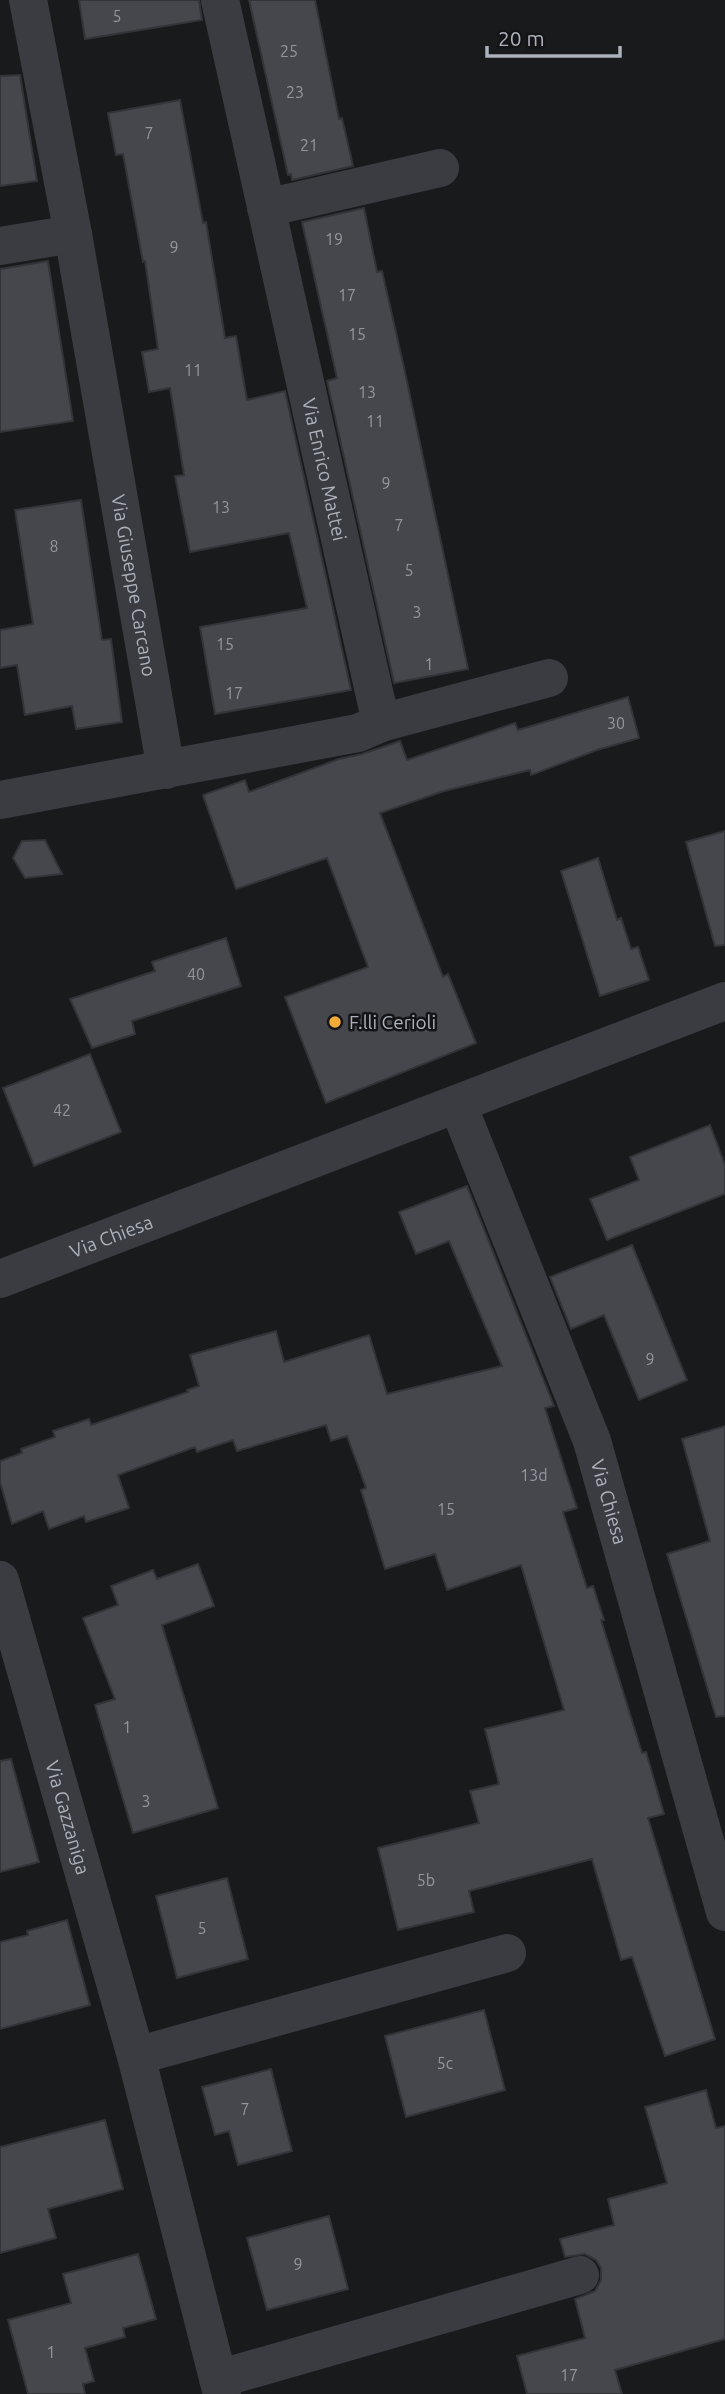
<svg xmlns="http://www.w3.org/2000/svg" width="725" height="2394" viewBox="0 0 725 2394" font-family="Ubuntu,sans-serif">
<rect width="100%" height="100%" fill="#191a1c"/>
<g fill="#46474c" stroke="#333438" stroke-width="2">
<path d="M79,0h120l3,20 -117,19z"/>
<path d="M249,0h66l24,119 3,-1 11,48 -61,14 -1,-6 -3,1z"/>
<path d="M20,75l17,106 -37,5v-110z"/>
<path d="M180,100l23,123 3,-1 19,116 11,-2 11,64 38,-9 66,299 -136,24 -15,-87 107,-19 -18,-75 -99,19 -15,-76 9,-1 -14,-87 -21,4 -7,-40 16,-3 -13,-88 -2,1 -20,-108 -7,1 -8,-42z"/>
<path d="M364,208l13,64 5,-1 21,92 65,306 -74,14 -67,-302 10,-3 -35,-156z"/>
<path d="M48,261l25,160 -73,11v-163z"/>
<path d="M81,500l21,140 9,-1 11,83 -46,7 -4,-23 -47,9 -8,-50 -17,3v-38l33,-6 -18,-114z"/>
<path d="M628,697l11,41 -42,12 -66,25 -1,-5 -86,21 -64,22 63,164 5,-3 28,69 -150,60 -41,-106 83,-30 -41,-109 -91,31 -33,-94 42,-15 4,12 90,-33 23,-5 38,-13 7,19 108,-37 3,7z"/>
<path d="M725,831v114l-10,1 -29,-104z"/>
<path d="M45,840l17,34 -37,4 -12,-20 9,-17z"/>
<path d="M598,858l19,62 4,-2 10,31 7,-2 11,33 -49,16 -39,-125z"/>
<path d="M226,938l15,48 -109,35 3,13 -43,14 -22,-49 85,-28 -3,-9z"/>
<path d="M90,1054l31,78 -87,34 -31,-78z"/>
<path d="M710,1125l15,40v29l-118,46 -17,-41 49,-19 -9,-23z"/>
<path d="M467,1186l87,220 -9,2 32,100 -14,4 24,76 6,-2 11,34h-3l41,133 4,-1 18,62 -16,4 67,221 -50,17 -33,-99 -11,3 -29,-101 -123,32 5,21 -76,18 -20,-82 101,-25 -9,-32 29,-7 -14,-55 79,-19 -43,-145 -74,25 -12,-36 -50,15 -24,-79 5,-2 -19,-52 -16,5 -5,-16 -89,26 -4,-11 -36,12 -2,-5 -77,28 11,33 -43,14 -2,-6 -35,13 -6,-18 -31,13 -12,-42v-21l22,-8 -1,-4 34,-12 -2,-6 36,-12 2,6 97,-33 -1,-2 12,-4 -9,-31 86,-24 8,31 85,-27 18,59 115,-28 -53,-125 -33,13 -17,-42z"/>
<path d="M632,1245l55,135 -48,20 -35,-85 -33,14 -21,-52z"/>
<path d="M725,1426v290l-9,1 -49,-163 43,-13 -28,-102z"/>
<path d="M198,1564l16,42 -52,19 56,183 -85,25 -38,-128 20,-6 -32,-81 35,-13 -7,-19 42,-16 4,9z"/>
<path d="M11,1759l28,103 -39,10v-111z"/>
<path d="M227,1878l21,81 -71,19 -21,-82z"/>
<path d="M67,1920l23,85 -90,24v-87l28,-7 -1,-4z"/>
<path d="M484,2010l21,80 -99,27 -21,-81z"/>
<path d="M271,2069l21,82 -54,14 -9,-34 -14,4 -13,-48z"/>
<path d="M706,2090l10,38 9,-2v213l-110,31 7,24h-95l-10,-38 68,-18 -10,-39 20,-8 6,-11v-12l-5,-8 -11,-6 -20,3 -5,-18 54,-14 -6,-26 59,-16 -22,-76z"/>
<path d="M105,2120l18,69 -75,20 8,29 -56,15v-106z"/>
<path d="M329,2216l19,73 -81,21 -20,-72z"/>
<path d="M138,2254l18,65 -33,9 2,9 -40,11 9,33 -11,3 2,10h-57l-20,-74 63,-17 -8,-29z"/>
</g>
<g fill="none" stroke-linecap="round" stroke-linejoin="round">
<g stroke="#3a3c41" stroke-width="38">
<path id="s1" d="M28,0l45,234 93,536"/>
<path id="s2" d="M220,0l161,723"/>
<path d="M266,208l174,-40"/>
<path d="M0,246l73,-12"/>
<path d="M0,800l358,-67 23,-10 168,-45"/>
<path id="s3" d="M458,1105l134,336 133,471"/>
<path id="s4" d="M0,1279l725,-278"/>
<path id="s5" d="M0,1580l136,476 86,338"/>
<path d="M136,2056l371,-103"/>
<path d="M218,2379l362,-104"/>
</g>
</g>
<circle fill="#f4aa39" stroke="#141417" stroke-width="2.5" cx="335" cy="1022" r="7"/>
<g text-anchor="middle" dominant-baseline="central" stroke-width="5" stroke-linejoin="round" paint-order="stroke">
<g font-size="16" fill="#92969f">
<text x="117" y="16">5</text>
<text x="289" y="51">25</text>
<text x="295" y="92">23</text>
<text x="149" y="133">7</text>
<text x="309" y="145">21</text>
<text x="334" y="239">19</text>
<text x="174" y="247">9</text>
<text x="347" y="295">17</text>
<text x="357" y="334">15</text>
<text x="193" y="370">11</text>
<text x="367" y="392">13</text>
<text x="375" y="421">11</text>
<text x="386" y="483">9</text>
<text x="221" y="507">13</text>
<text x="399" y="525">7</text>
<text x="54" y="546">8</text>
<text x="409" y="570">5</text>
<text x="417" y="612">3</text>
<text x="225" y="644">15</text>
<text x="429" y="664">1</text>
<text x="234" y="693">17</text>
<text x="616" y="723">30</text>
<text x="196" y="974">40</text>
<text x="62" y="1110">42</text>
<text x="650" y="1359">9</text>
<text x="534" y="1475">13d</text>
<text x="446" y="1509">15</text>
<text x="127" y="1727">1</text>
<text x="146" y="1801">3</text>
<text x="426" y="1880">5b</text>
<text x="202" y="1928">5</text>
<text x="445" y="2063">5c</text>
<text x="245" y="2109">7</text>
<text x="298" y="2264">9</text>
<text x="51" y="2352">1</text>
<text x="569" y="2375">17</text>
</g>
<g font-size="19" fill="#acb1bb" stroke="#141417">
<text stroke="none"><textPath href="#s2" startOffset="481">Via Enrico Mattei</textPath></text>
<text stroke="none"><textPath href="#s1" startOffset="595">Via Giuseppe Carcano</textPath></text>
<text stroke="none"><textPath href="#s4" startOffset="119">Via Chiesa</textPath></text>
<text stroke="none"><textPath href="#s3" startOffset="425">Via Chiesa</textPath></text>
<text stroke="none"><textPath href="#s5" startOffset="247">Via Gazzaniga</textPath></text>
</g>
<g font-size="19" fill="#acb1bb" stroke="#141417" text-anchor="start">
<text x="349" y="1022">F.lli Cerioli</text>
</g>
</g>
<path d="M487 46v10h133v-10" fill="none" stroke="#acb1bb" stroke-width="3.5"/>
<text x="498" y="46" font-size="21" fill="#acb1bb" stroke="#141417" stroke-width="5" paint-order="stroke">20 m</text>
</svg>
